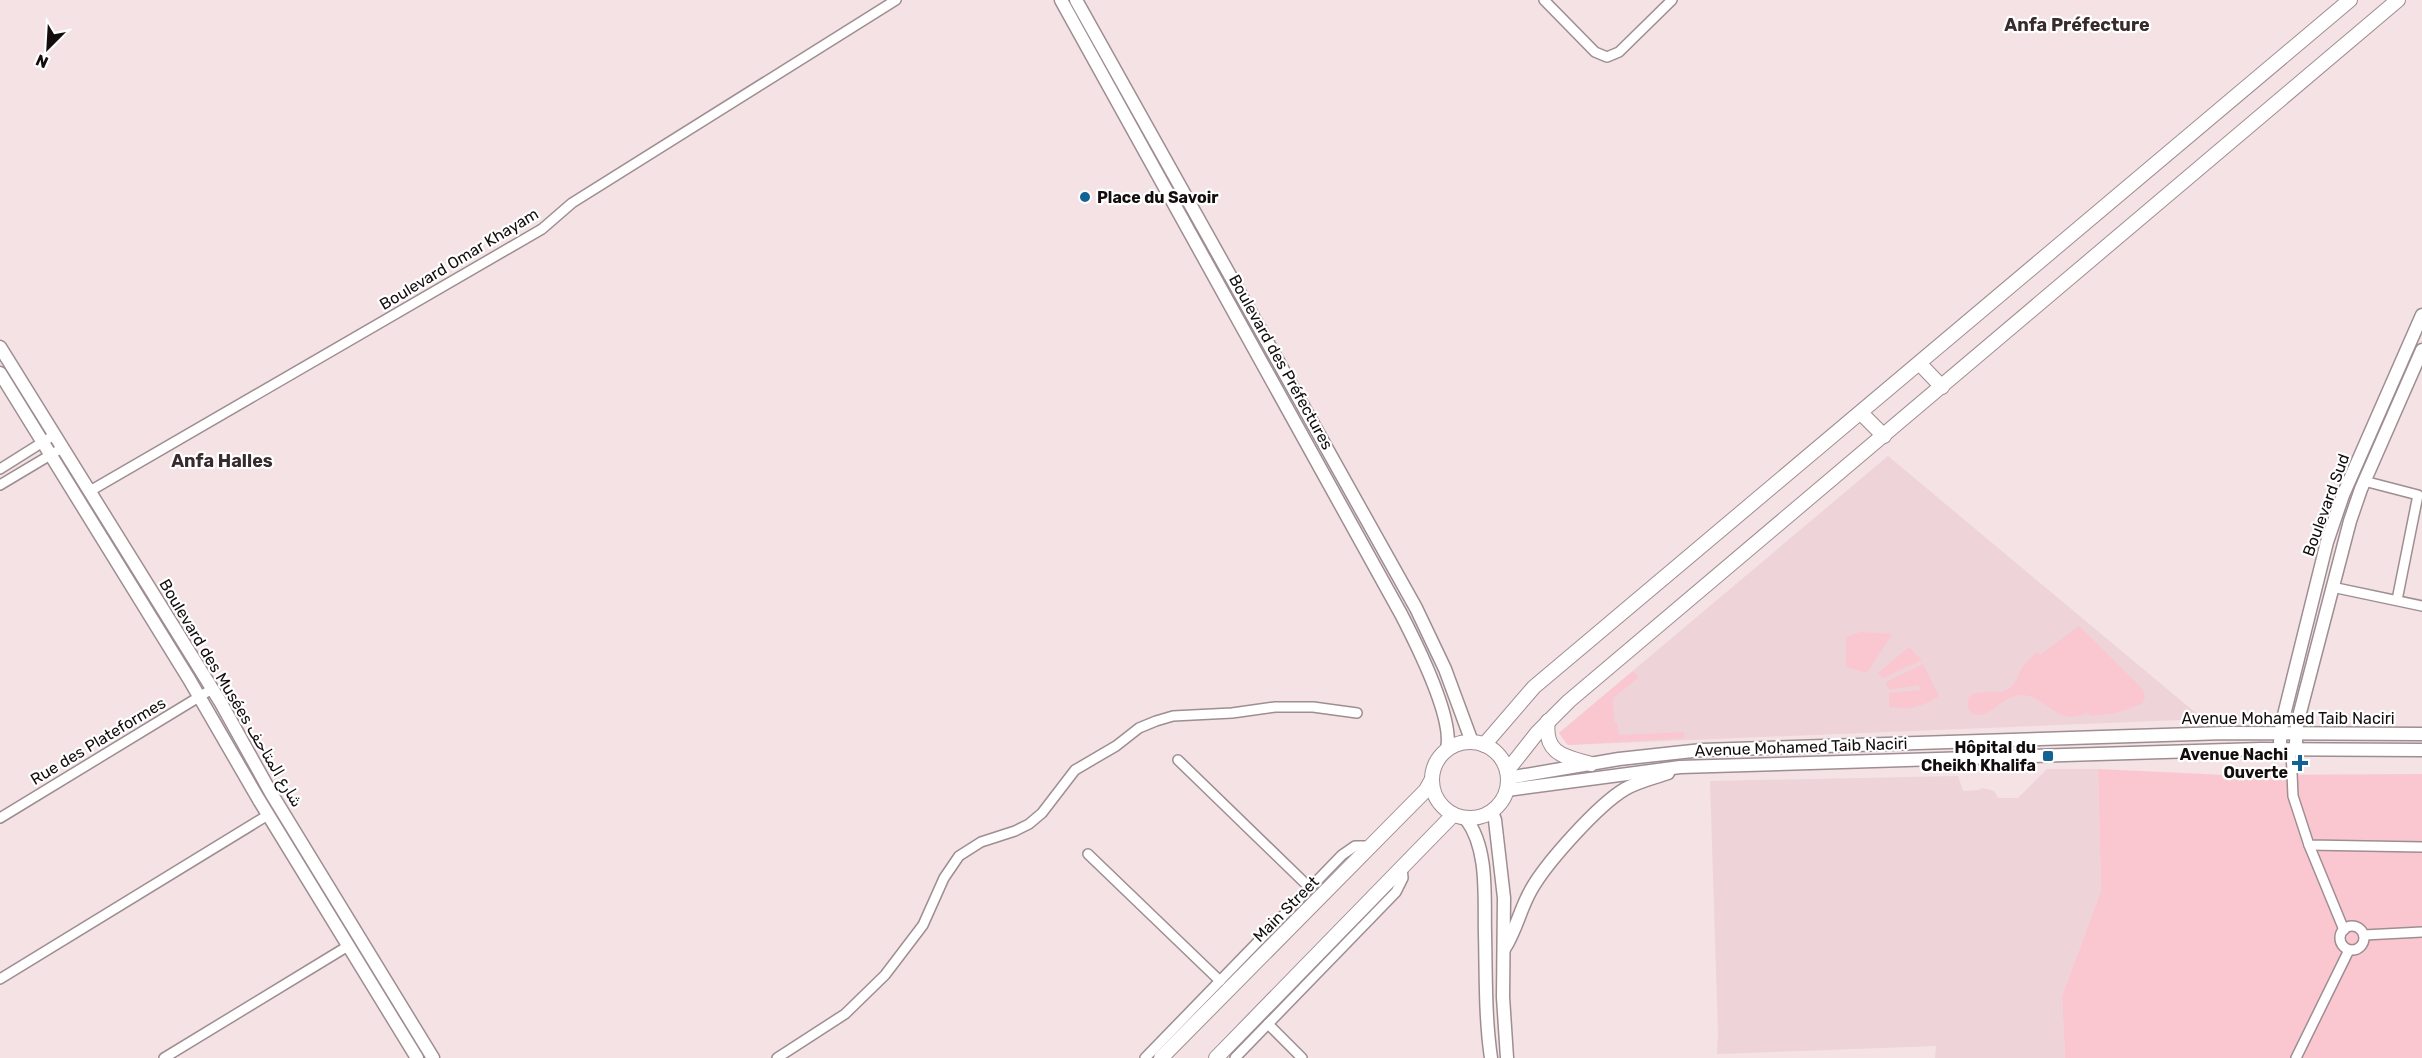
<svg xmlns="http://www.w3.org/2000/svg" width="2422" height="1058" viewBox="0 0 2422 1058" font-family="Rubik,Vazirmatn,sans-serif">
<rect width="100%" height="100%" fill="#f4e2e5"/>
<g fill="#eed3d8">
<path d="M1888,456l315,263 -635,26 -9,-12z"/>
<path d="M2047,769h51l3,122 -39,105 3,62h-130l1,-12 -219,8 1,-20 -8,-253 248,-5 5,15 16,-1 3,-2 12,3 4,7h20z"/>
</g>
<g fill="#fac7d1">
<path d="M2079,626l64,63 2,8 -4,7 -25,9 -25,3 -4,-4c-27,17 -43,-17 -65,-17 -23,1 -38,32 -53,15 -8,-26 22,-14 36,-19 11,-4 13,-17 19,-26 4,-5 9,-9 14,-13l2,3z"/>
<path d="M1860,632l32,2 -25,39 -21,-6v-30z"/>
<path d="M1909,647l13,13 -39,18 -5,-5z"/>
<path d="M1923,664l16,32c-15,11 -32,14 -50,11v-14l31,-3 -1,-5 -30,5 -3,-8z"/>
<path d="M1633,671l6,6 -26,21 1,25h3l2,12 65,-3 1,6 -117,7 -9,-12z"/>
<path d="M2098,769l127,6 197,-1v284h-357l-3,-62 39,-105z"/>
</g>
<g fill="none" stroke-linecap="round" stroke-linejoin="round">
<g stroke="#9e8e91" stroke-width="12">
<g id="minor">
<path d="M1544,0l51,52 12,5 12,-5 53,-52"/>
<path d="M0,469l54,-34"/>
<path d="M2364,481l54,14 -21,105"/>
<path d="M0,485l62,-37"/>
<path d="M90,491l452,-262 30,-26 324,-203"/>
<path d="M2332,587l90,19"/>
<path d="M2291,750l2,46 16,49 113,2"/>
<path d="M1178,760l132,128"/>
<path d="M0,818l212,-129"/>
<path d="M2309,845l35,85"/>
<path d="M1088,854l132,127"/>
<circle cx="2352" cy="938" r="12"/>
<path d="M2364,935l58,-3"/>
<path d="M0,979l268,-164"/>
<path d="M1268,1024l34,34"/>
<path d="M164,1058l184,-112"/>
<path d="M777,1058l68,-44 40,-39 38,-50 21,-47 15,-22 22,-14 34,-11 14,-7 13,-11 33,-43 41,-24 23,-18 17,-7 17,-5 59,-3 43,-6h38l44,6"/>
<path d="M1145,1058l197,-203 13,-9h17"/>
<path d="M1235,1058l161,-166 7,-14 -1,-11"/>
<path d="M2296,1058l53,-108"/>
</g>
</g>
<g stroke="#9e8e91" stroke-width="15">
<g id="tertiary">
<path d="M1061,0l340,614c15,29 53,104 46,135"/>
<path d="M1076,0l340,608 29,61 27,73"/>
<path d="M0,347l221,356 50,90 162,265"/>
<path d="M0,373l189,306 70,121 158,258"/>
<path d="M2280,742l2,-19 45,-181 16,-47 79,-180"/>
<path d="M2296,743l1,-19 53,-203 11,-32 61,-139"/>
<path d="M1508,778l111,-19 83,-9 523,-17 197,1"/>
<path d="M1507,790l173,-23 581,-18 161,1"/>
<path d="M1492,812l3,8 9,78 -1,99 4,61"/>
<path d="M1466,819c23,30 18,79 19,115 1,42 0,83 6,124"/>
<path d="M1504,949c12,-18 16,-40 27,-59 15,-27 67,-85 94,-101 14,-8 29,-11 43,-16"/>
</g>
</g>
<g stroke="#9e8e91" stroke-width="16">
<g id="secondary">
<path d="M1920,364l22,23"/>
<path d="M1861,413l23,23"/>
<path d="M1548,721c-5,34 19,36 43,43"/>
<circle cx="1470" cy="780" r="38"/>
<path d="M1484,745l50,-58 816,-687"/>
<path d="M1507,771l30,-38 32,-32 829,-701"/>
<path d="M1161,1058l265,-268 5,-9"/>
<path d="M1216,1058l237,-243"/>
</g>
</g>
<use href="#minor" stroke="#fff" stroke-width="9"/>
<use href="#tertiary" stroke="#fff" stroke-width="12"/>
<use href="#secondary" stroke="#fff" stroke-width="14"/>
</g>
<g fill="#126294" stroke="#fff" stroke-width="2">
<circle cx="1085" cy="197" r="6"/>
<rect x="2042" y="750" width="12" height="12" rx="3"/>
<path d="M2297 754h6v6h6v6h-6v6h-6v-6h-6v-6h6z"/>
</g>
<g text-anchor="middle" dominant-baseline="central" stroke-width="4.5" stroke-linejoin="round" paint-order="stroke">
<g font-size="16" font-weight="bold" fill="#130d0e" stroke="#fff" text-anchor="end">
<text x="1097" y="197" text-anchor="start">Place du Savoir</text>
<text x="2036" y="747">Hôpital du<tspan x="2036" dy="18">Cheikh Khalifa</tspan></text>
<text x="2288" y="754">Avenue Nachi<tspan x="2288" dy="18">Ouverte</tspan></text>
</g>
<g font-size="16" fill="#130d0e" stroke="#fff">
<text transform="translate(459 259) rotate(-31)">Boulevard Omar Khayam</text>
<text transform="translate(1281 362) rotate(61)">Boulevard des Préfectures</text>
<text transform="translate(2326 505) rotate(-70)">Boulevard Sud</text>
<text transform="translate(231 693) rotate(59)">Boulevard des Musées شارع المتاحف</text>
<text x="2288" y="718">Avenue Mohamed Taib Naciri</text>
<text transform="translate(98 741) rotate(-31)">Rue des Plateformes</text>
<text transform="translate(1801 747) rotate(-2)">Avenue Mohamed Taib Naciri</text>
<text transform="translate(1286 909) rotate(-45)">Main Street</text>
</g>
<g font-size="18" font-weight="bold" fill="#382b2d" stroke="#fff">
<text x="2077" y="25">Anfa Préfecture</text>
<text x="222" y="461">Anfa Halles</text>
</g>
</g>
<g transform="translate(48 48) rotate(204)" stroke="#ffffff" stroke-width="4.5" paint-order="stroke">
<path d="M0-4.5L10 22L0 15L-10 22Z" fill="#130d0e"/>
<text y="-9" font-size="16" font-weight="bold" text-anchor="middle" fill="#130d0e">N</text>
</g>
</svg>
